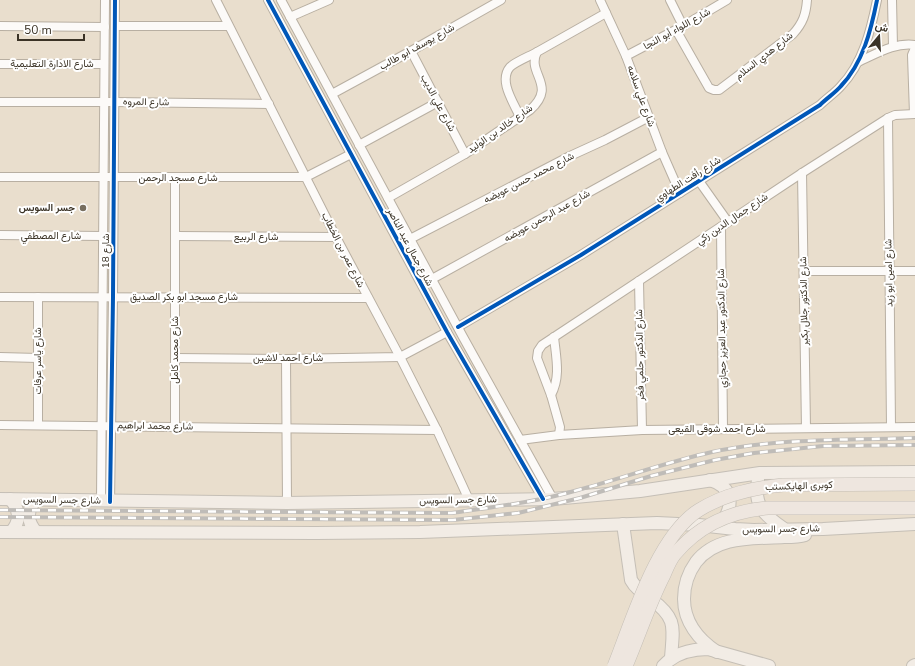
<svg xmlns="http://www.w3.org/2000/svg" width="915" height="666" viewBox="0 0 915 666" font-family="'Nunito Sans',Vazirmatn,sans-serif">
<rect width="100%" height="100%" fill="#e9decd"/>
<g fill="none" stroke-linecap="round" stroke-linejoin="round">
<g stroke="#b8afa2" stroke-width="10">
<g id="minor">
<path d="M216,0l120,237 64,120 37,73 32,70"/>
<path d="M268,0l179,332 96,167"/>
<path d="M281,0l182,337 90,162"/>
<path d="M600,0l26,56 36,96 18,41"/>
<path d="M670,0l13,26"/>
<path d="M892,0l1,46"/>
<path d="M290,17l39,-17"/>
<path d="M0,26l105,1"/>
<path d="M115,26h113"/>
<path d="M676,30l33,58 5,2h5l74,-56c10,-11 13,-20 14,-34"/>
<path d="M411,51l54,103"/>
<path d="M626,56l57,-30 44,-26"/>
<path d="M858,62c18,-8 37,-20 57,-17"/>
<path d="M0,64h104"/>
<path d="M332,94l79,-43 90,-51"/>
<path d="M0,102h114l155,2"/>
<path d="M914,114l-2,-59 3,-7"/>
<path d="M520,117c-6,-14 -22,-36 -10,-50 5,-5 20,-11 27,-15"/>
<path d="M888,118l3,309"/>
<path d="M359,145l79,-43"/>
<path d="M802,173l4,255"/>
<path d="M0,177h306l45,-23"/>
<path d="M699,181l29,41"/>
<path d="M388,198l77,-44 65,-44c28,-25 -4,-36 7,-58l69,-39"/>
<path d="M721,227l2,202"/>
<path d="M0,235l103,1"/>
<path d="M175,236l161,1"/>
<path d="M410,239l160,-83 35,-16 44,-23"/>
<path d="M804,271h111"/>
<path d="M432,279l230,-127"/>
<path d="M639,281l3,149"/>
<path d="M0,297l368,1"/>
<path d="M458,327l123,-72 239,-150c7,-7 15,-12 21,-19 22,-23 30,-56 36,-86"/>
<path d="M0,357l38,1"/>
<path d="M175,358l111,1 114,-2 47,-25"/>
<path d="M286,359l1,144"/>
<path d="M551,395c10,-18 5,-38 3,-58"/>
<path d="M0,425l437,5"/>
<path d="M38,425v-128"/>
<path d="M175,426v-248"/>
<path d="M559,435l1,-8 -9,-32 -14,-37 1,-7 4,-6 260,-172 86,-55 7,-3 20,-1"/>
<path d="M520,440l39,-5 83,-5 273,-3"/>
<path d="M101,502l4,-502"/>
<path d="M110,502l3,-205 2,-297"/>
</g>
</g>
<g stroke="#c5bfb6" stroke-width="14">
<g id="primary">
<path d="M710,480c23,7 24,25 12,43"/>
<path d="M758,480c-5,25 6,35 25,48"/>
<path d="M0,499l287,4 266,-4 87,-8 120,-18 155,-1"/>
<path d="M10,499c10,11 11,22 1,33"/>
<path d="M36,500c-10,11 -9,21 0,32"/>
<path d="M623,524l8,56c5,9 12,13 20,19 27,20 22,29 20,59"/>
<path d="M0,532l316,1 104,-1 237,-9 42,2 36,4 19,1 69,-1 92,-5"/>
<path d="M717,652c-18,-12 -33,-30 -33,-53 0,-13 4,-26 12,-37 21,-27 57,-23 88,-25 7,0 15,0 21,-2"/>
<path d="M663,666c12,-13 27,-17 45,-17l61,17"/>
<path d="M913,666l2,-1"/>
</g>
</g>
<use href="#minor" stroke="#fcfaf8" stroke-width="8"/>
<use href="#primary" stroke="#f2ece5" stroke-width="12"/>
<g stroke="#bfbcb8" stroke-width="4">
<g id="rail">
<path d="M0,510l452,3c42,-6 85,-11 126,-23 45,-12 89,-28 134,-38 66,-14 136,-12 203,-14"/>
<path d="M0,517l453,3 65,-7 62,-15 71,-22 64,-16 39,-7 69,-7 92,-1"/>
</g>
</g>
<use href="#rail" stroke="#fff" stroke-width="2.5" stroke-dasharray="8" stroke-linecap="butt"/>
<g stroke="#c5bfb6" stroke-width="14" stroke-linecap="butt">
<g id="trunk-bridge">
<path d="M614,666c18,-45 43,-130 85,-156 26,-16 54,-22 84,-25l132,-1"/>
<path d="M626,666c13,-30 23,-62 38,-91 3,-7 6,-15 11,-21 25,-30 56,-43 93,-46h147"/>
</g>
</g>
<use href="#trunk-bridge" stroke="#eee6df" stroke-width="13"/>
<g stroke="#fff" stroke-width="6">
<g id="cycleway">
<path d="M268,0l179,332 96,167"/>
<path d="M458,327l123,-72 239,-150c7,-7 15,-12 21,-19 22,-23 30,-56 36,-86"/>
<path d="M110,502l3,-205 2,-297"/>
</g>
</g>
<use href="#cycleway" stroke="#0057b8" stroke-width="4"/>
</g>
<circle fill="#786f60" stroke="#fff" stroke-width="1.5" cx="83" cy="208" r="4"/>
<g text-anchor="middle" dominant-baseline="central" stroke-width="4" stroke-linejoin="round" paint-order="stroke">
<g font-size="10" fill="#3b3326" stroke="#fff">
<text transform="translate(677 29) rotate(-29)">شارع اللواء أبو النجا</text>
<text transform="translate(417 47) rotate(-29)">شارع يوسف ابو طالب</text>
<text transform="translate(764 56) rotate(-38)">شارع هدي السلام</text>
<text x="52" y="64">شارع الادارة التعليمية</text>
<text transform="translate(641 96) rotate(70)">شارع علي سلامه</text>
<text transform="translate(146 102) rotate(1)">شارع المروه</text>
<text transform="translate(438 103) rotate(62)">شارع علي الديب</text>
<text transform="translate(500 129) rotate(-35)">شارع خالد بن الوليد</text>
<text x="178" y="178">شارع مسجد الرحمن</text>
<text transform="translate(529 178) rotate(-27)">شارع محمد حسن عويضه</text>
<text transform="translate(688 179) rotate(-32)">شارع رأفت الطهاوي</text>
<text transform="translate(547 216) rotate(-29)">شارع عبد الرحمن عويضه</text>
<text transform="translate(732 219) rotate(-34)">شارع جمال الدين زكي</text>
<text x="51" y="236">شارع المصطفي</text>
<text x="256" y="237">شارع الربيع</text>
<text transform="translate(410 247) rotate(62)">شارع جمال عبد الناصر</text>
<text transform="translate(343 250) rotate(63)">شارع عمر بن الخطاب</text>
<text transform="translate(106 251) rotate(-90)">شارع 18</text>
<text transform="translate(889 273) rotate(-91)">شارع امين ابو زيد</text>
<text x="184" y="297">شارع مسجد ابو بكر الصديق</text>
<text transform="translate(804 301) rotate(-91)">شارع الدكتور جلال بكير</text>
<text transform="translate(722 328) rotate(-91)">شارع الدكتور عبد العزيز حجازي</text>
<text transform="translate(175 350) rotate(-90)">شارع محمد كامل</text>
<text transform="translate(640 355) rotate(-91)">شارع الدكتور حلمي فخر</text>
<text x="288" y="358">شارع احمد لاشين</text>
<text transform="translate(38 361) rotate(-90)">شارع ياسر عرفات</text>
<text transform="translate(155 426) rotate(1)">شارع محمد ابراهيم</text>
<text x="717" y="429">شارع احمد شوقى القيعى</text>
<text transform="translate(799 486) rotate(-2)">كوبرى الهايكستب</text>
<text transform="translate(62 500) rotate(1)">شارع جسر السويس</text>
<text transform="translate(458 500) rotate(-1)">شارع جسر السويس</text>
<text transform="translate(781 529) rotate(-1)">شارع جسر السويس</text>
</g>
<g font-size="10" font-weight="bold" fill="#3b3326" stroke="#fff" text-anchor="end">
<text x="75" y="208">جسر السويس</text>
</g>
</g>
<g transform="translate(879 36) rotate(18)" stroke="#ffffff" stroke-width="3" paint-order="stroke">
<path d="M0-3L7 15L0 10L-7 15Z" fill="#3b3326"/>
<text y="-6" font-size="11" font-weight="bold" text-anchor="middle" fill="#3b3326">ش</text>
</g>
<path d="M18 34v6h66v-6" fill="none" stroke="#3b3326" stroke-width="2"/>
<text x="24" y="34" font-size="12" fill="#3b3326" stroke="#ffffff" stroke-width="3" paint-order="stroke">50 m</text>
</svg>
